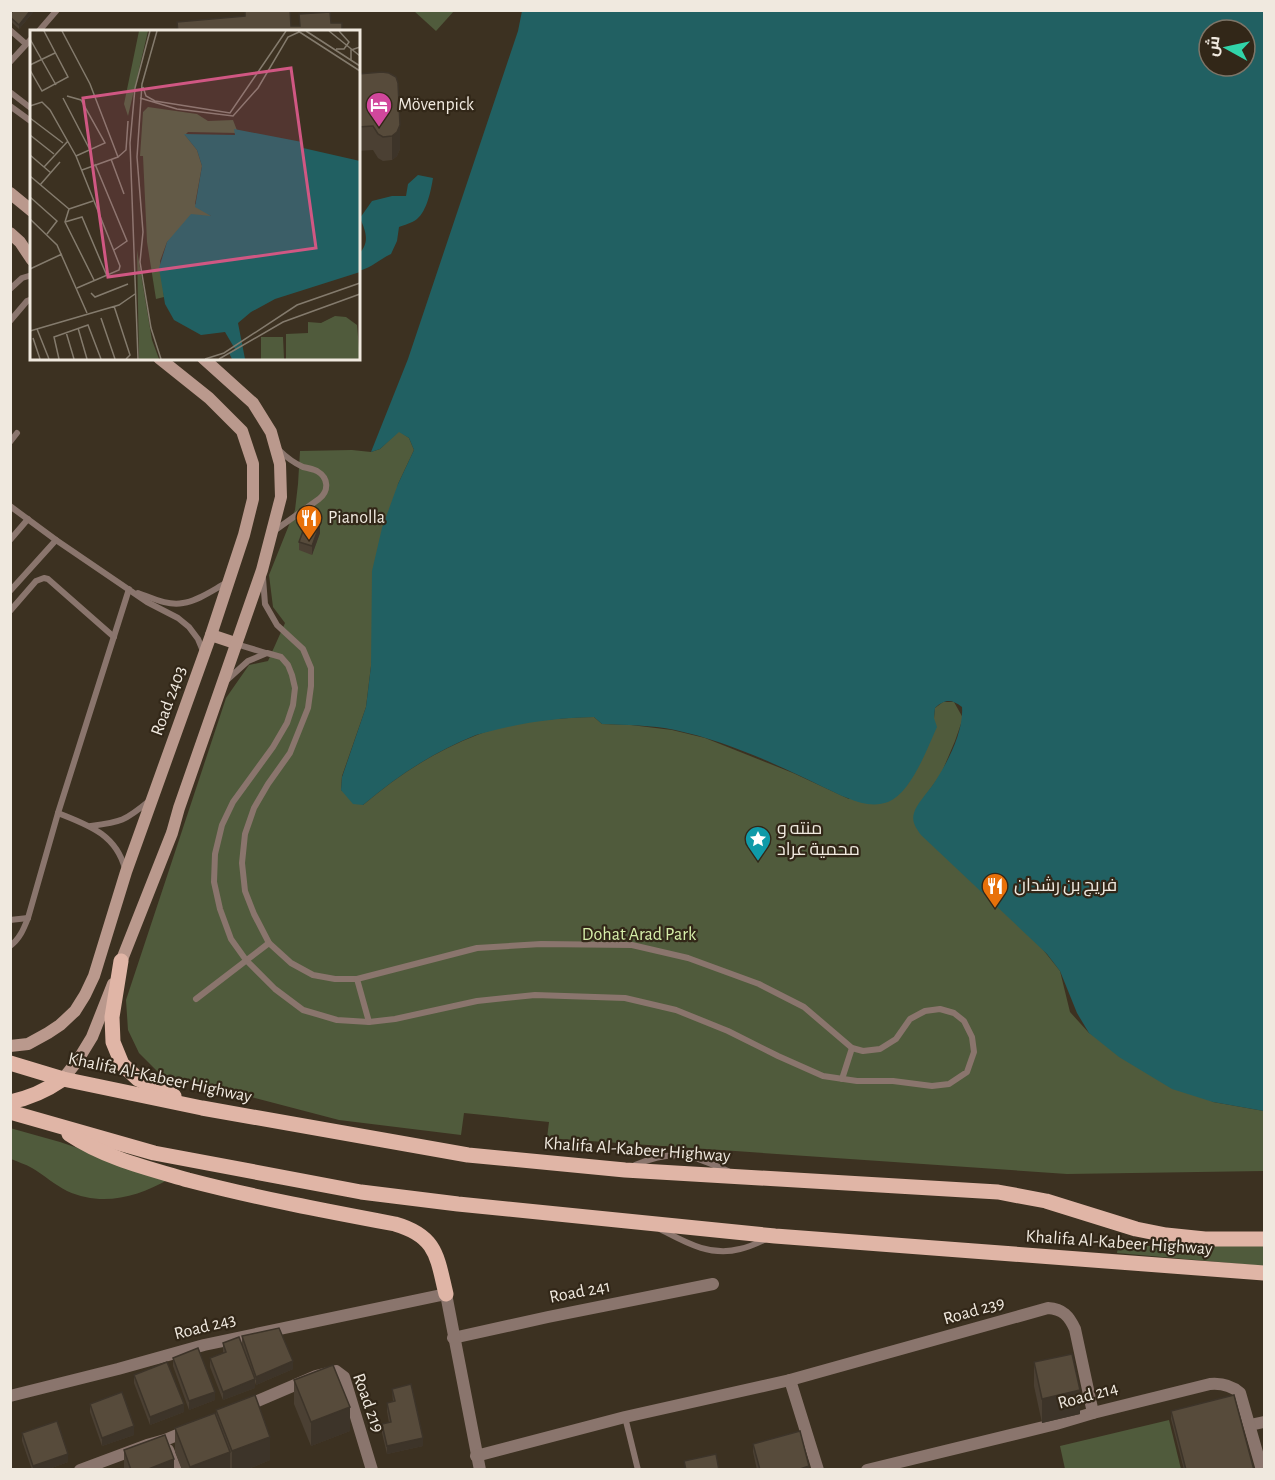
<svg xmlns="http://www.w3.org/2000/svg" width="1275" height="1480" viewBox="0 0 1275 1480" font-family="'Alegreya Sans',Cairo,sans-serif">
<rect width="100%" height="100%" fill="#3c3121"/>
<g fill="#505b3c">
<path d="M414,11h40l-18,20z"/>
<path d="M399,431l10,7 5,12 -16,34 -27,182 -5,41 -24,69 -1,14 22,15c34,-29 72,-54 114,-70 36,-14 78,-17 117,-18l8,7 29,1 41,5 33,8 88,35 56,26 85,-81 1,-10 8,-6h11l9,16 -8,23 -14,33 -18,25 137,172 10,41 19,21 124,69 51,9v60l-197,3 -520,-36 2,-16 -85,-9 -3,22 -122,-15 -180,-47 -20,-20 -11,-23 -2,-30 100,-302 23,-33 19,-4 17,-38 -12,-16 -4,-32 26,-65 3,-26 2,-33 52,-1 19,2 9,-3z"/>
<path d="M10,1128l50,14 109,37c-31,18 -67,28 -102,12 -12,-6 -23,-16 -35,-23 -7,-4 -14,-6 -21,-9z"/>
<path d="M1118,1246h146v20l-147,-13z"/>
<path d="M1169,1420l12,49h-116l-5,-23z"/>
</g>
<g fill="#216062" fill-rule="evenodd">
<path d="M522,11h742v1100l-51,-9 -41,-13 -53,-32 -30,-24 -12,-20 -17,-42 -13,-17 -126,-119c-4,-6 -10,-13 -7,-22 2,-8 13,-20 18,-27 14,-20 32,-54 30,-79 -11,-8 -17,-8 -27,1l-1,10 3,9c-10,22 -26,66 -49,75 -22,8 -45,-6 -65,-15 -47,-23 -97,-46 -148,-57 -24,-5 -49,-5 -73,-6l-8,-7c-34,1 -62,4 -95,12 -8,2 -16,4 -23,6 -41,16 -79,41 -113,70l-10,-1 -12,-14 1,-13 24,-70 5,-41 1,-95 10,-43 16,-44 16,-34 -5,-12 -10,-6 -19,17 -9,3 37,-93 110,-328zM1209,30h36v36h-36z"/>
<path d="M418,175l15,3c-2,12 -6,33 -16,41 -5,4 -13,6 -18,8l-2,14 -6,13c-13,6 -18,13 -32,17v-17c11,-12 7,-22 1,-36l12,-17 20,-5h14l2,-12z"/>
</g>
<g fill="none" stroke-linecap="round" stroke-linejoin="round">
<g stroke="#8a756d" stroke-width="6">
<path d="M10,30l16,14"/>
<path d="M38,32l19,-22"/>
<path d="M10,62l22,-24"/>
<path d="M10,92l22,17"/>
<path d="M10,106l22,16"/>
<path d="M10,289l12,-11 10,-3"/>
<path d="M10,321l17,-20 5,-2"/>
<path d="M10,442l7,-9"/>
<path d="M10,506l46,34 91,62 31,16 11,9 9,12 5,12"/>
<path d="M274,531l45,-32c10,-8 10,-21 -2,-28 -4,-2 -9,-3 -14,-4 -9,-4 -17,-10 -24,-17"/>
<path d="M10,540l18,-21"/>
<path d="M10,591l46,-51"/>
<path d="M138,593c14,5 30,13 45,10 15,-2 30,-13 43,-20"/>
<path d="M10,611l26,-30 8,-3 4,1 66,58"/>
<path d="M236,644l30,9"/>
<path d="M227,680l21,-19 19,-8 14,4 7,8 4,10 3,13 -2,17 -6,18 -14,24 -40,55 -11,23 -7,29 -1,28 6,27 11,30 15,21 29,29 28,21 34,10 32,2 26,-3 82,-18 58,-6 90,3 51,12 52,21 50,25 45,20 34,5h36l39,5 17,-2 18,-12 7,-20 -2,-15 -8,-16 -10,-8 -14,-4 -15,2 -15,8 -14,20 -16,10 -17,2 -11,-3 -48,-41 -45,-23 -71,-26 -56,-13 -91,-1 -64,4 -120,31h-22l-22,-4 -22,-12 -22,-20 -15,-29 -9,-23 -3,-28 3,-29 9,-26 14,-24 22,-31 18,-45 3,-22v-18l-8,-19 -26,-24 -12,-21 -2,-26"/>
<path d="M58,813c30,12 58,21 67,56"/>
<path d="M91,826c30,-4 34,-5 58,-25"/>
<path d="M10,920l18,-2"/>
<path d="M10,946c10,-7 14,-18 18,-28l30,-105 71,-224"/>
<path d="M357,979l12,43"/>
<path d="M196,999l73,-56"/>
<path d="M842,1079l10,-31"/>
<path d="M635,1165c40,-16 54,-11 93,6"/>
<path d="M660,1229c25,13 50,28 80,20 9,-2 18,-6 26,-10"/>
<path d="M625,1417l13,53"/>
</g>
<g stroke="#8a756d" stroke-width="12">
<path d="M453,1338l95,-21 165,-33"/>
<path d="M790,1380l28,90"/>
<path d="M10,1396l108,-27 86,-24 242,-51 34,176"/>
<path d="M241,1408l75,-32 20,-5 8,6 28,93"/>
<path d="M1250,1425l14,-3"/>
<path d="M168,1450l8,20"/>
<path d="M476,1456l149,-39 165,-37 258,-72c15,1 21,8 27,21l18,84"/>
<path d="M80,1470l67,-25 18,-5 24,-10"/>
<path d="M867,1470l189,-46 37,-11 117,-29c12,-1 21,1 30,9l22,77"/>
</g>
<g stroke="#ba998d" stroke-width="12">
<path d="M10,193l22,18"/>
<path d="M10,233l10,9 12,18"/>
<path d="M211,635l24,8"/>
<path d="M119,967l53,-134 7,-25 83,-238 19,-73 -1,-33 -9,-32 -18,-29 -50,-45"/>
<path d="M10,1046l18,-2 20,-11 12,-8 15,-14 10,-16 9,-19 32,-104 85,-237 33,-100 9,-36v-35l-11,-33 -33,-33 -50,-40"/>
<path d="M63,1079l15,-19 14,-23 21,-53"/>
</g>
<g stroke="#e0b5a6" stroke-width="15">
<path d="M121,961l-9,56 1,25 9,22 16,15 36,17"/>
<path d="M10,1063l53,16 139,29 266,47 157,15 373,22 48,9 90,28 30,6 39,4h59"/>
<path d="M10,1102c20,-4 37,-12 53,-23"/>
<path d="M10,1112l144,41 207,39 97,12 317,32 489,37"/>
<path d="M69,1134c36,24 78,34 119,46 69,18 138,31 207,44 42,12 42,33 51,70"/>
</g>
</g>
<g fill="#4b4033">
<path d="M35,10l-16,19 -9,-8v-7z"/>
<path d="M358,74l42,75 -3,7 -5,4 -9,1 -5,-3 -5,-8 -15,1z"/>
<path d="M320,533l-8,22 -13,-5v-8z"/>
<path d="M242,1336l51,33 -37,16 -1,-3v6l-32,12 -13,-33v-9l13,-5v-10l19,1z"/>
<path d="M173,1358l42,42 -26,10 -16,-44z"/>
<path d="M1034,1362l46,52 -38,9 -8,-37z"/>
<path d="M134,1375l50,37 -34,13 -16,-42z"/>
<path d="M294,1380l56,51 -39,15 -17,-42z"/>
<path d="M392,1389l31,57 -36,8 -5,-21v-9l7,-1 -2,-12v-8l6,-1z"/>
<path d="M90,1404l44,31 -32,11 -12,-34z"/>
<path d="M216,1410l54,50 -24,10h-16v-1v1h-48l-7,-18v-24l41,-10z"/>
<path d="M1171,1411l83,59h-70l-13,-51z"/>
<path d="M22,1433l46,29 -22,8h-14l-10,-29z"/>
<path d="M753,1444l56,26h-52l-4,-18z"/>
<path d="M124,1450l50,20h-50z"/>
</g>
<g fill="#3d3429">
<path d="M31,10h4l-16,19v-4z"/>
<path d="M400,125v24l-3,7 -5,4v-24z"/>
<path d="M320,524v9l-8,22v-9z"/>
<path d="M293,1361v8l-37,16v-8z"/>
<path d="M255,1379v9l-32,12v-8z"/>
<path d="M1080,1390v24l-38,9v-24z"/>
<path d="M215,1392v8l-26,10v-9z"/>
<path d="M184,1404v8l-34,13v-8z"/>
<path d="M350,1407v24l-39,15v-24z"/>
<path d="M134,1426v9l-32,11v-8z"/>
<path d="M270,1437v23l-24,10h-14v-19z"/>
<path d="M423,1438v8l-36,8v-8z"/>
<path d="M230,1452v18h-40v-3z"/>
<path d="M68,1454v8l-22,8h-13v-4z"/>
<path d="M174,1459v11h-28z"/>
<path d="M809,1466v4h-12z"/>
</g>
<g fill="#574b3b" stroke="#3d3429" stroke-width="1.5">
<path d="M14,10h17l-12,15 -9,-8v-3z"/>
<path d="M245,10h45l1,16h9l-1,-12 31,-2 1,11h11v9h-164l-1,-10 68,-6z"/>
<path d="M382,72l7,1 7,4 2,6 2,42 -3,7 -5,4 -9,1 -5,-3 -5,-8 -15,1v-53z"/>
<path d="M307,520l13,4 -8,22 -13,-4z"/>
<path d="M279,1328l14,33 -37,16 -14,-41z"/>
<path d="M239,1337l16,42 -32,13 -13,-34 16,-6 -3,-9z"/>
<path d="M198,1348l17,44 -26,9 -16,-43z"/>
<path d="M1072,1354l8,36 -38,9 -8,-37z"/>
<path d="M167,1362l17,42 -34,13 -16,-42z"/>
<path d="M333,1365l17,42 -39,15 -17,-42z"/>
<path d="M411,1384l12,54 -36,8 -5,-22 9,-2 -4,-19 8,-2 -3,-12z"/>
<path d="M122,1392l12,34 -32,12 -12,-34z"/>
<path d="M255,1395l15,42 -38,14 -16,-41z"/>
<path d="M1234,1395l20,75h-68l-15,-59z"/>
<path d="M215,1413l15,39 -40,15 -15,-39z"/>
<path d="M57,1421l11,33 -35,12 -11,-33z"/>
<path d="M800,1431l9,35 -12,4h-37l-7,-26z"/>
<path d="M165,1435l9,24 -28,11h-15l-7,-20z"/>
<path d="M716,1454l3,16h-33l-2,-9z"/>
</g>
<defs>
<g id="hotel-pin" transform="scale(1.35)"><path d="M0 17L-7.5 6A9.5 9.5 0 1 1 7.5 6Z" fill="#d1479c" stroke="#322718"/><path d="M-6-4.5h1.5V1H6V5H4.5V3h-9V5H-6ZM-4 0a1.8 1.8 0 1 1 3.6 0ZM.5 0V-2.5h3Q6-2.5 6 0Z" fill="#fff"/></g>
<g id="restaurant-pin" transform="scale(1.35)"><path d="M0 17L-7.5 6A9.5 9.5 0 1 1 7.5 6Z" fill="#e8710a" stroke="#322718"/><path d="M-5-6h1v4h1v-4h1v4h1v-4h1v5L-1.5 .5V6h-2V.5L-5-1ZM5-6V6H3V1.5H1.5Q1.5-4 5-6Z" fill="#fff"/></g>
<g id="sight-pin" transform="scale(1.35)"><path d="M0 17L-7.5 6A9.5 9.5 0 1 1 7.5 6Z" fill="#0f9aa8" stroke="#322718"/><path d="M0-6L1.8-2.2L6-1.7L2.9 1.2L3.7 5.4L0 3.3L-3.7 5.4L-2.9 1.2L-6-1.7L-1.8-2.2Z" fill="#fff"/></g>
</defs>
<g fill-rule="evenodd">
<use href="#hotel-pin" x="379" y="105"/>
<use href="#restaurant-pin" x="309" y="518"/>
<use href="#sight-pin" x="758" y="839"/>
<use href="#restaurant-pin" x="995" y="886"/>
</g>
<g text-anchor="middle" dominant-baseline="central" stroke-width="4.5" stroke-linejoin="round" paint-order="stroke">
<g font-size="18" fill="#f0e9df" stroke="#322718" text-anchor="start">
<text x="398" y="105">Mövenpick</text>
<text x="328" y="518">Pianolla</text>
<text x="777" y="829">منته و<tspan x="777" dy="21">محمية عراد</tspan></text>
<text x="1014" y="886">فريج بن رشدان</text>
</g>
<g font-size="18" fill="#f0e9df" stroke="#322718">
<text transform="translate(169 701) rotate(-70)">Road 2403</text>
<text transform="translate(160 1078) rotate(12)">Khalifa Al-Kabeer Highway</text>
<text transform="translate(637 1150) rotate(4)">Khalifa Al-Kabeer Highway</text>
<text transform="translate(1119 1243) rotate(4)">Khalifa Al-Kabeer Highway</text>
<text transform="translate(580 1292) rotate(-11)">Road 241</text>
<text transform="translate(974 1311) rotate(-16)">Road 239</text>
<text transform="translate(205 1327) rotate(-14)">Road 243</text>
<text transform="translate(1088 1396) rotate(-15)">Road 214</text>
<text transform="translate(368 1403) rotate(70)">Road 219</text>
</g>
<g font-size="18" fill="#d6eea9" stroke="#322718">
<text x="639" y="935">Dohat Arad Park</text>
</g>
</g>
<g transform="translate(30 30)">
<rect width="330" height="330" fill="#3c3121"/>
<path d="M109,1h9l-20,85 -4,-12zM118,77l49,7 11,7 25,-1 5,13 -50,-1 -3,3 12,15 5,16 -7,38 16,12h-11l-33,26 -7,19 4,36 -8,2 -9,-57 -4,-86h-3l3,-44zM107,220l15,90 7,19h-20zM305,286l11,1 11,8 3,34h-74v-25l22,-1v-11l13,1zM231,307h22l1,22h-23z" fill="#505b3c"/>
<path d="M204,99l68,13 1,6 57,13v111l-85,27 -24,13 -13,11 7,36h-13l-3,-6 6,-4 -10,-17 -24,3 -27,-15 -9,-16 -6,-36 8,-26 24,-28 20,2 -16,-9 7,-41 -5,-16 -13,-16 51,1z" fill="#216062"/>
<path fill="none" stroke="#847b6d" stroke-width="1.5" d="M32,1l28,53 28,73 -36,13M127,1l-15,53 -5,73 6,75 -3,30 11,66 10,31M268,1l62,40M276,1l54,35M299,1l31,25M0,9l26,46M306,19h8l5,-7 -10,-11M321,30v-10l9,-3M0,35l25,-12M0,40l12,21 26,-14 -24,-46M113,57l3,9 9,5 75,12 56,-82M37,66l14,4 24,43 -29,13M33,68l27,52M110,68l37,11 56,7 25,-28 30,-51 11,-5M0,76l12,-4 8,8 26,46 44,110 -1,4 -42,18M0,88l33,25M0,105l24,19M0,125l21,18M88,127l8,-7 2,-29M81,129l13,35M65,134l32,77 -13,9M14,137l24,-26M0,146l39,33M10,155l20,-23M0,167l27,24 -10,13M39,179l-4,13 29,58M39,179l24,-8M0,189l27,26 30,68M35,192l17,-5 25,59M0,239l32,-15M61,263l4,4 33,-13M84,276l16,49 -4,4M71,288l14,41M48,298l9,31M7,299l12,30M0,301l89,-26 16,-11M36,302l8,27M3,308l7,21M29,329l-5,-22 34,-12 13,34M108,329l-8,-216 5,-55 15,-57M175,329l19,-6 73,-48 63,-22M189,329l64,-37 77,-28"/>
<path fill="#d05783" fill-opacity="0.15" stroke="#d05783" stroke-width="3" d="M261,38l25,180 -208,29 -25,-179z"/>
<rect width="330" height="330" fill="none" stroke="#f0e9df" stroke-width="3"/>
</g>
<rect width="1275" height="1480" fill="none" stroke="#f0e9df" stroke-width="24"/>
<g transform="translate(1227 48) rotate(278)"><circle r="28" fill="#322718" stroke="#7e7568" stroke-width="1.5"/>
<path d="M0-4.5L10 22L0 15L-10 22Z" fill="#31d4a9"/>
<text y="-9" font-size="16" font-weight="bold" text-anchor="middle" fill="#f0e9df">ش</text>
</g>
</svg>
